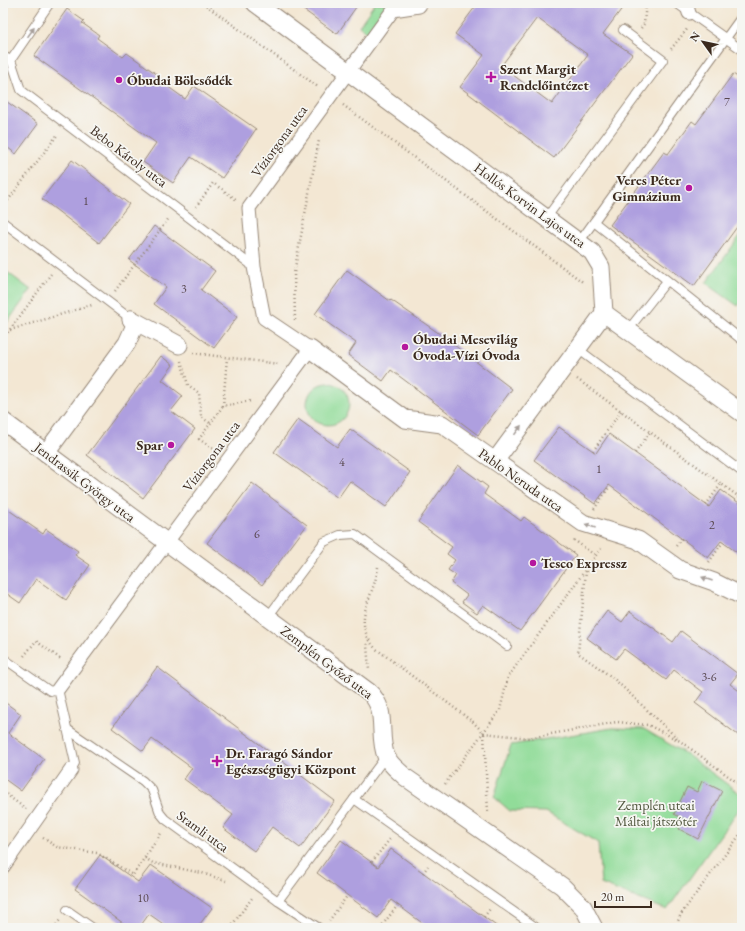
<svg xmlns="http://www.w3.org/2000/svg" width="745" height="931" viewBox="0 0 745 931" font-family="'EB Garamond',serif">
<rect width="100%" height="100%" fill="#f6f6f2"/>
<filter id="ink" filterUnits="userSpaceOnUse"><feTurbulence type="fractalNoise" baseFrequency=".025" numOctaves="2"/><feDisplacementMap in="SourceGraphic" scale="8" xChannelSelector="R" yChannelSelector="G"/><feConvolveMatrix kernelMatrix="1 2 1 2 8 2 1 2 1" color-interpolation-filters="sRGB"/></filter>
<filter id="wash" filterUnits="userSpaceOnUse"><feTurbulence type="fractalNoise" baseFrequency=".012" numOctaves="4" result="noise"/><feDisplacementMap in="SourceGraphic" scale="16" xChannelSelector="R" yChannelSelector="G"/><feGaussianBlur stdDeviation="0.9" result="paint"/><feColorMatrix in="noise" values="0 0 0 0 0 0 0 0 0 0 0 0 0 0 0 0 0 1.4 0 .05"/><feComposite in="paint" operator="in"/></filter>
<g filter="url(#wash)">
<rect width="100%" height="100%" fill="#f3e7d3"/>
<g fill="#91dc99" stroke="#66835c">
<path d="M375,3h13l-7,17 -4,-2 -9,15 -9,-7z"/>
<path d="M742,233v68l-4,5 -32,-23z"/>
<path d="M3,269l28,21 -28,38z"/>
<circle cx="328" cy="404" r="21"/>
<path d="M612,728l32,1 42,25 56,41v10l-75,105 -66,-26 -3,-41 -52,-31 -36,-1 -16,-14 17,-52z"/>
</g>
<g id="blocks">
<g fill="#ae9fdf" fill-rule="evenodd">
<path d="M294,3h65l-22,31z"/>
<path d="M478,3h148l-23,31 29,20 -78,104 -94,-71 24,-32 -29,-21zM537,18l51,37 -36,49 -51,-38z"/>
<path d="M67,9l17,12 -2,2 17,12 -2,3 26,19 4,-4 31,22 -2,3 29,21 9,-13 62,43 -34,49 -31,-21 -18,26 -30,-21 13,-19 -122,-87z"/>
<path d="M733,74l9,6v140l-48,66 -84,-61 54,-73 4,2 24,-33 4,3z"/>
<path d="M3,99l35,25 -22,30 -13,-10z"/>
<path d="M72,160l57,44 -30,39 -57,-44z"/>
<path d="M154,226l61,45 -14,19 36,27 -23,31 -60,-44 12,-17 -37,-27z"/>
<path d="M347,270l43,31 1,-1 46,32 75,57 -34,46 -87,-65 -8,11 -35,-26 8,-12 -41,-29z"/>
<path d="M161,356l12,9 -11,15 21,16 -12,15 24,18 -52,69 -56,-43z"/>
<path d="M298,419l39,28 13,-18 60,43 -24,35 -36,-26 -12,17 -64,-46z"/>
<path d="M559,427l37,26 13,-19 100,73 12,-17 21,15v51l-21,-15 -13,17 -99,-73 -14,19 -61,-44z"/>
<path d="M458,465l30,22 -4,7 37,27 3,-4 52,38 -56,76 -37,-26 -6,8 -15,-11 5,-7 -16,-12 5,-8 -8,-5 7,-10 -8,-6 5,-7 -34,-25z"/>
<path d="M252,483l55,42 -45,60 -55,-42z"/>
<path d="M3,506l40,28 3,-5 32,22 -3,4 15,10 -24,35 -30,-21 -16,24 -17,-12z"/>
<path d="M607,611l15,11 8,-11 43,31 8,-11 57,43 -8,10 12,9v45l-47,-35 8,-11 -29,-22 -8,10 -42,-31 -8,10 -29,-21z"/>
<path d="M157,667l178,134 -35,47 -28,-21 -18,24 -31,-23 10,-13 -49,-36 8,-11 -40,-29 -9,12 -31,-23z"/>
<path d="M3,701l18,13 -13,19 36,26 -23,32 -18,-13z"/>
<path d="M702,781l20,10 -24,48 -19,-10 5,-10 -10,-5 13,-27 10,5z"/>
<path d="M341,840l37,27 13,-18 108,79h-70l-38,-28 -13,18 -61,-45z"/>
<path d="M100,855l38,27 13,-17 61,43 -15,20h-28l-20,-14 -10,14h-9l-55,-39z"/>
</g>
</g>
</g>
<g filter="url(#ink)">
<use href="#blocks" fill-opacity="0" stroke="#978878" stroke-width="1"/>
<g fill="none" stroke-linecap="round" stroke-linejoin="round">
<g stroke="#978878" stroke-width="10">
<g id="service">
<path d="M676,3l66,47"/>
<path d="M3,56l8,4 10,30 233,177"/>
<path d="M11,60l39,-57"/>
<path d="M547,217l116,-157 -40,-30"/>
<path d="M3,222l128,97"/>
<path d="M594,222l148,118"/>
<path d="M580,241l162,-225"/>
<path d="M628,330l39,-49"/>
<path d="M578,349l164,123"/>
<path d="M267,618l57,-76 16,-7 15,-1 152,112"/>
<path d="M3,658l47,33 8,-2 17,74 -4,7"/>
<path d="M67,729l76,52 9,9 8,23 5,6 113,82 41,27"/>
<path d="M354,799l183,129"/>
<path d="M278,901l108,-145"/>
<path d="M67,910l26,18"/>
</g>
</g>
<g stroke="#978878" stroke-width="15">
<g id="pedestrian">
<path d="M686,3l3,10"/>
<path d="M58,689l252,-340 -46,-31 -10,-51 -5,-59 144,-198 26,-4 2,-3"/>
<path d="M3,867l68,-97"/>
</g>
</g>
<g stroke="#978878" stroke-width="19">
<g id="minor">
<path d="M255,3l337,249 9,15 3,46"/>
<path d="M604,313l138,100"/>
<path d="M131,319l48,26"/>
<path d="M310,349l95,70 37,5 141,99 55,17 42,30 34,12 28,14"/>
<path d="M3,421l366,271c20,18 8,43 17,64 4,9 13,15 19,21l157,109 21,21 11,21"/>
<path d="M46,453l81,-110 8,-18 -4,-6"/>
<path d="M495,461l109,-148"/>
</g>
</g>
<g stroke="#978878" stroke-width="2.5" stroke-dasharray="1 3" stroke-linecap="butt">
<path d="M203,3l115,84"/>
<path d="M641,28l3,-4 2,-21"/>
<path d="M671,49l17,-21"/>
<path d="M343,105l241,178"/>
<path d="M3,207l55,-73"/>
<path d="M196,207l17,-24 24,17"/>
<path d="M115,291l54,-73"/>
<path d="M295,320l-1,-47 25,-133"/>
<path d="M10,330l82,-25"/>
<path d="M3,339l48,-65"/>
<path d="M193,353l86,11"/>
<path d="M181,361l7,24 11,8 2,24 9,6"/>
<path d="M577,379l165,120"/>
<path d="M223,406l4,-48"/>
<path d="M216,451l-17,-12 24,-33 28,-5"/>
<path d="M593,451l28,-40"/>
<path d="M635,453l15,-21"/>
<path d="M706,505l15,-21"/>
<path d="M594,509l16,-23"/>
<path d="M574,540l22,16"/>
<path d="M676,546l6,-8"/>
<path d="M709,562l14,-20"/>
<path d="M378,567c-4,33 -28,51 -3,81l98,74 11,11 45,5 88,-16 31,3 32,16 62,45"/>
<path d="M586,571l-8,82 35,25 65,61"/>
<path d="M369,640l-2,5 2,25"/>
<path d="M24,656l12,-15 26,19"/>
<path d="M484,734l4,78"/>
<path d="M445,784l55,-74 8,-33 94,-130"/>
<path d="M3,792l23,17"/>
<path d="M43,838l14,9 40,6 36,22 29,-43"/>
<path d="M145,858l8,5 49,10 24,8"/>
<path d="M372,862l18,-23"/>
<path d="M423,873l5,-7"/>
<path d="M484,917l6,-8"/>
<path d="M329,921l18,-25"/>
<path d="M54,928l6,-8"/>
<path d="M230,928l22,-30"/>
<path d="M380,928l18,-23"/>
<path d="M675,928l6,-14 61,-82"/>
</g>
<use href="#service" stroke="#fff" stroke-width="8"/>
<use href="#pedestrian" stroke="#fff" stroke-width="13"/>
<use href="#minor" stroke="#fff" stroke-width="17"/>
</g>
<defs><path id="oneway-solid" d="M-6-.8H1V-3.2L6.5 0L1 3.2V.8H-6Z"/></defs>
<g fill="#a79f9a">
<use href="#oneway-solid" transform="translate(31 32) rotate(-55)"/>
<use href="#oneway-solid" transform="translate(518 430) rotate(-54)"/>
<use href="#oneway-solid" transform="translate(590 526) rotate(-161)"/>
<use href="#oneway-solid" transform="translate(707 579) rotate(-160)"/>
</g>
</g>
<g fill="#b5179e" stroke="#f6f6f2" stroke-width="1.5">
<path d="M489 71h4v4h4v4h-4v4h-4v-4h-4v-4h4z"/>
<circle cx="119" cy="80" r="4"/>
<circle cx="689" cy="188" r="4"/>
<circle cx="405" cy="347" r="4"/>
<circle cx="171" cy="445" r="4"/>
<circle cx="533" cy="563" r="4"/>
<path d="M215 755h4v4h4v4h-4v4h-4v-4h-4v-4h4z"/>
</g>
<g text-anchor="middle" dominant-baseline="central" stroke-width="3.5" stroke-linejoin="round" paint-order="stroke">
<g font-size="12" fill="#58474e">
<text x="727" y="102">7</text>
<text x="86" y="201">1</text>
<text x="184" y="289">3</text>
<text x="342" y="462">4</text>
<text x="599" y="469">1</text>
<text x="712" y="525">2</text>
<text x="257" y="534">6</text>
<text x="709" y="677">3-6</text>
<text x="143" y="898">10</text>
</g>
<g font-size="14" font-weight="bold" fill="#3b2a1e" stroke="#f6f6f2" text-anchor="start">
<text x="500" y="69">Szent Margit<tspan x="500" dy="16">Rendelőintézet</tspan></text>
<text x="127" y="80">Óbudai Bölcsődék</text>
<text x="681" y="180" text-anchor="end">Veres Péter<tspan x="681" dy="16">Gimnázium</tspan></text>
<text x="413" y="339">Óbudai Mesevilág<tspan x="413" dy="16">Óvoda-Vízi Óvoda</tspan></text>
<text x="163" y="445" text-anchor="end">Spar</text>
<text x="541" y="563">Tesco Expressz</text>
<text x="226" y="753">Dr. Faragó Sándor<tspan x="226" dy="16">Egészségügyi Központ</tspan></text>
</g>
<g font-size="14" fill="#3b2a1e" stroke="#f6f6f2">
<text transform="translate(279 141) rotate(-54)">Víziorgona utca</text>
<text transform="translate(129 156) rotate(37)">Bebo Károly utca</text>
<text transform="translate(530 205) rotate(36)">Hollós Korvin Lajos utca</text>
<text transform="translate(211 456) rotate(-53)">Víziorgona utca</text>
<text transform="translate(521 480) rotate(35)">Pablo Neruda utca</text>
<text transform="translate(85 482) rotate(37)">Jendrassik György utca</text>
<text transform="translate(327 662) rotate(37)">Zemplén Győző utca</text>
<text transform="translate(203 831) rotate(36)">Sramli utca</text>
</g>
<g font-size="14" fill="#50563d" stroke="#f6f6f2">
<text x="656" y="805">Zemplén utcai<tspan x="656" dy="16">Máltai játszótér</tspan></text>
</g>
</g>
<rect width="745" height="931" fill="none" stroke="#f6f6f2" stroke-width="16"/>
<g transform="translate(703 42) rotate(303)" stroke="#f6f6f2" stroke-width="3" paint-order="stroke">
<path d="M0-3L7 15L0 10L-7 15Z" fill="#3b2a1e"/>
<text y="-6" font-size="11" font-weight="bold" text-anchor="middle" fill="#3b2a1e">N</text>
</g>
<path d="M595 901v6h56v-6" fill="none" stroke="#3b2a1e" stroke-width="2"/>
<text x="601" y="901" font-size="12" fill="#3b2a1e" stroke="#f6f6f2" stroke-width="3" paint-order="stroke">20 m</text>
</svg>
